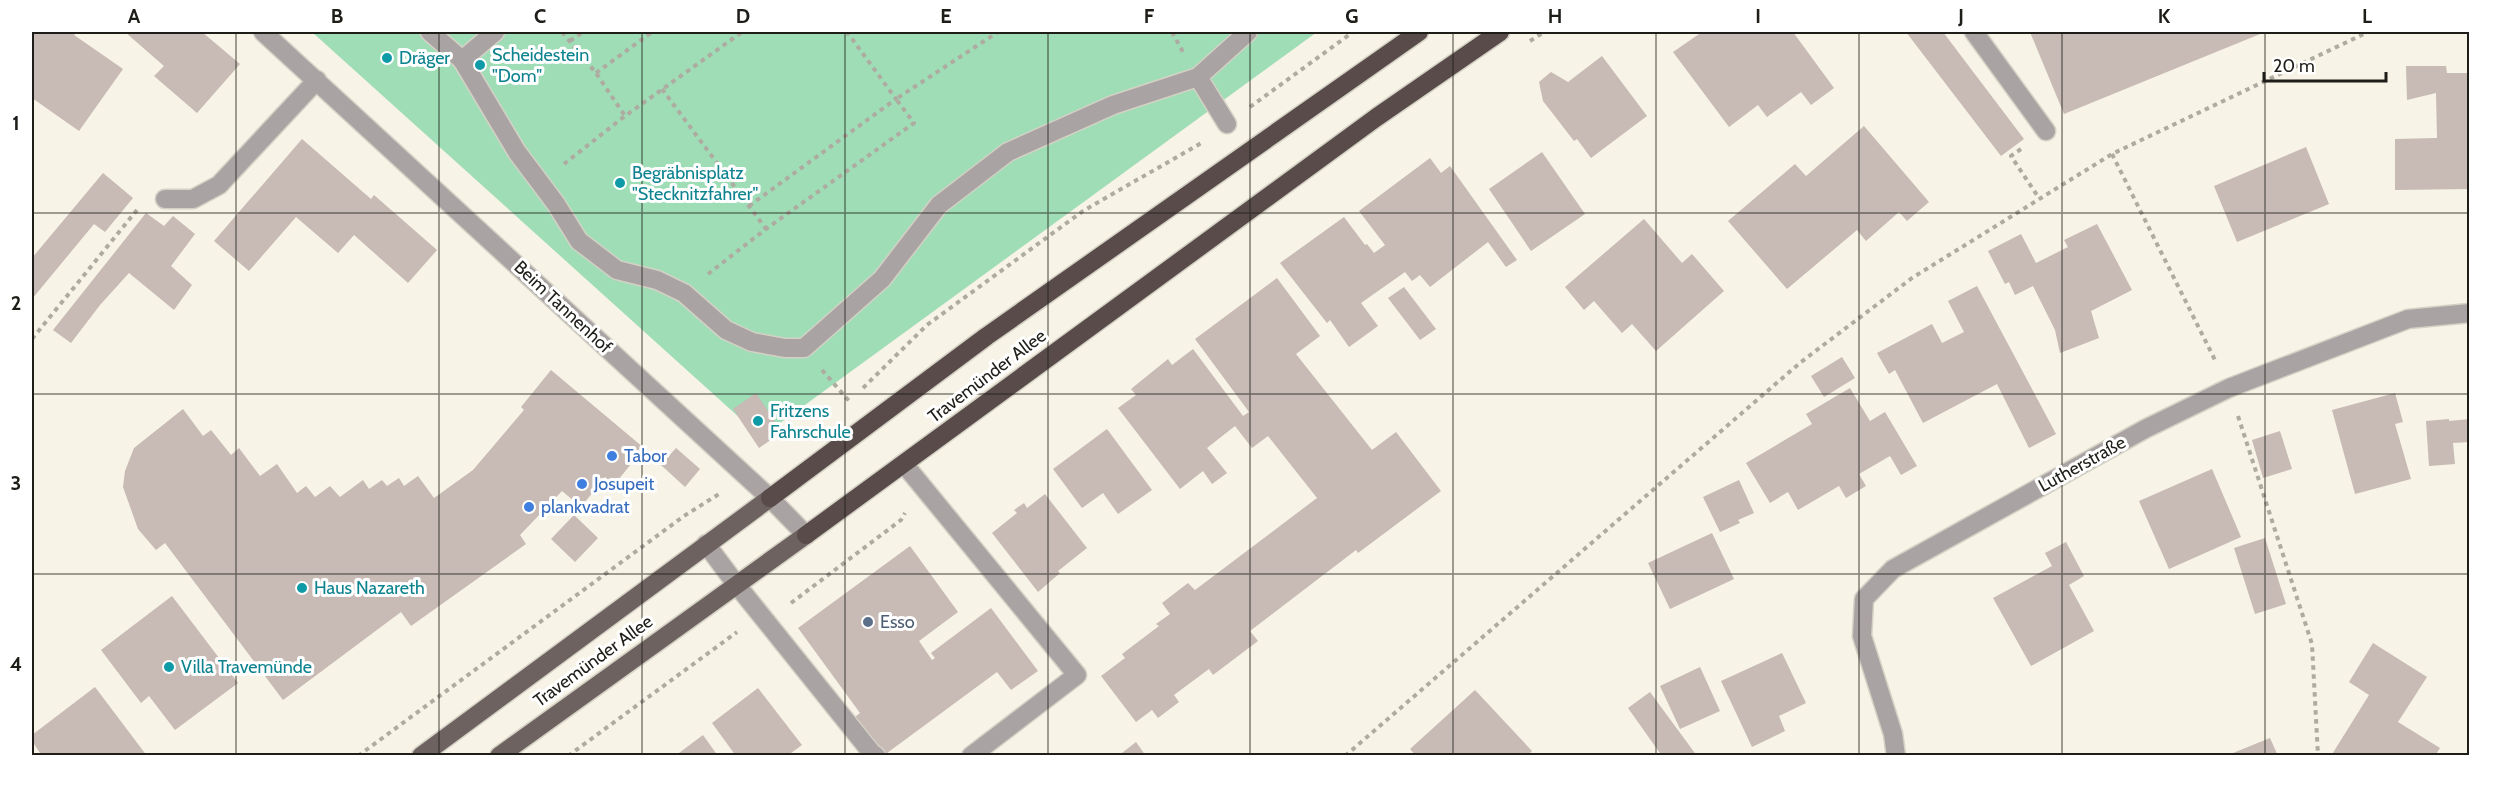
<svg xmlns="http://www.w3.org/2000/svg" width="2501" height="787" viewBox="0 0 2501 787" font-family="Cabin,sans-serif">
<rect width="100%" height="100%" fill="#f7f3e6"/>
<path fill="#9fddb7" d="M312,32h1005l-556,405z"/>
<g fill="#c8bab4">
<path d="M32,32h45l-3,3 49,34 -44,62 -47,-33z"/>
<path d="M125,32h77l38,32 -43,49 -43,-37 10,-10z"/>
<path d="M1702,32h21l2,2 3,-2h65l41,56 -23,17 -10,-13 -34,25 -9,-12 -29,22 -56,-75z"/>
<path d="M1906,32h37l81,107 -23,17z"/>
<path d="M2030,32h235l-201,82z"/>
<path d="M1602,56l45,60 -56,42 -14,-19 -3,2 -31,-40 -4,-19 12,-10 17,10z"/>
<path d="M2406,66h40l1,7h23v116l-75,1v-51l42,-1 -1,-45 -29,7z"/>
<path d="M1864,126l65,76 -22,19 -8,-9 -33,29 -9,-11 -70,59 -59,-68 67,-57 11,12z"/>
<path d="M302,139l69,60 3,-4 63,55 -29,33 -54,-48 -16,18 -42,-36 -47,54 -35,-30z"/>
<path d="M2306,147l23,57 -92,38 -23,-56z"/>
<path d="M1542,152l43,62 -54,37 -42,-62z"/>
<path d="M1430,158l11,15 9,-7 67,94 -11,7 -18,-25 -58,45 -10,-12 -8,6 -7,-9 -44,31 17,23 -29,21 -19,-27 -3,3 -47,-60 64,-46 21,28 2,-1 7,9 11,-8 -26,-34z"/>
<path d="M103,173l30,25 -28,34 -11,-8 -62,75v-41z"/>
<path d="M146,213l18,13 9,-10 22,18 -24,32 21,19 -18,25 -45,-37 -29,32 -29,38 -18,-13z"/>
<path d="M1644,219l38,44 10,-9 32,37 -68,60 -24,-27 -10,9 -28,-32 -10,9 -19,-23z"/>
<path d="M2097,224l35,66 -41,21 8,27 -39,15 -5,-23 -22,-44 -18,9 -6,-13 -4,2 -17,-33 33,-17 15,29 32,-16 -4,-7z"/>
<path d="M1277,278l43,58 -24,18 76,96 24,-18 45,59 -83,62 -2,-3 -106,81 8,10 -45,34 -4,-6 -35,26 5,7 -21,16 -6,-8 -16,12 -35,-46 24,-18 -3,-4 37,-28 -3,-2 14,-10 -8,-11 26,-20 7,7 122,-92 -49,-62 -16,12 -17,-22 -28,22 20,25 -15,11 -9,-13 -23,18 -62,-81 18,-13 -5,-6 37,-30 4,6 21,-16 50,67 6,-4 -54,-73z"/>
<path d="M1977,286l79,148 -27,14 -32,-64 -74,39 -28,-53 -6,4 -12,-21 55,-29 10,19 22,-11 -16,-31z"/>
<path d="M1404,287l32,42 -16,11 -32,-42z"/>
<path d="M1842,357l13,21 -31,19 -13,-21z"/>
<path d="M551,370l93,78 -30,37 -9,-8 -24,30 -19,-16 -42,44 6,9 -115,82 -10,-14 -118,88 -118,-157 -9,7 -18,-21 -15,-42 2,-16 9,-23 49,-39 20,27 8,-6 20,25 8,-7 21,28 17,-12 20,29 9,-7 9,11 15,-11 10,11 23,-17 6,9 13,-9 5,6 12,-8 5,8 14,-10 16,22 39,-28 51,-60 -3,-3z"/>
<path d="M1850,388l20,33 15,-9 32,54 -16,9 -11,-19 -31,18 7,12 -20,12 -7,-12 -41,24 -10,-18 -18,11 -24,-40 66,-39 -6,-10z"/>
<path d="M756,393l26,39 -23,16 -26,-39z"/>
<path d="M2395,393l8,29 -8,2 16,55 -56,15 -23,-84z"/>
<path d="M2449,419v2l21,-2v23l-17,1 2,21 -26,2 -3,-45z"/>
<path d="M1107,429l45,61 -34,24 -15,-21 -21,15 -29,-39z"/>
<path d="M2280,431l12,38 -29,9 -11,-38z"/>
<path d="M676,448l24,21 -15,18 -24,-22z"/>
<path d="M2212,469l29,68 -72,32 -30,-68z"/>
<path d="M1739,480l15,33 -16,7 2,3 -20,9 -17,-35z"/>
<path d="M1045,494l42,54 -29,23 2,2 -22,19 -46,-59 25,-20 -3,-3 10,-7 3,5z"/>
<path d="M574,515l24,23 -23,24 -24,-23z"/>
<path d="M1712,533l22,46 -64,30 -22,-46z"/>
<path d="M2265,538l21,66 -31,10 -21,-66z"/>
<path d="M2066,542l18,34 -15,9 25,46 -63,35 -38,-68 59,-32 -7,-13z"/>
<path d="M910,546l48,66 -39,29 13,19 3,-2 -4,-5 60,-45 47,63 -27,19 -14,-18 -114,84 -28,-39 5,-4 -62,-85z"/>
<path d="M172,596l66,87 -63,47 -26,-34 -8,7 -40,-53z"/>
<path d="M2373,643l54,34 -29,45 42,26 -5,8h-104l38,-61 -20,-13z"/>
<path d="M1782,653l24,50 -27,13 6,15 -33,16 -31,-66z"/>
<path d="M1700,667l20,44 -40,18 -20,-43z"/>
<path d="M95,687l52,69h-105l-10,-15v-6z"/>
<path d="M758,688l44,57 -15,11h-51l-24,-33z"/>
<path d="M1475,690l57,61 -5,5h-111l-6,-7z"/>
<path d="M1650,692l47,64h-35l-34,-48z"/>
<path d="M703,735l15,21h-43z"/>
<path d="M2270,738l8,18h-50v-1z"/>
<path d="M1136,742l10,14h-28z"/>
</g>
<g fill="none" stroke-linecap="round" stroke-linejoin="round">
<g stroke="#d4d1c5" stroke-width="21">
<g id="minor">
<path d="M263,32l507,466 36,37"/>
<path d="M430,32l32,28 55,92 39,52 23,37 38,29 40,10 27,13 42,37 26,12 33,6h19l78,-69 57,-74 69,-53 105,-47 85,-28"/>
<path d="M1974,32l72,99"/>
<path d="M462,60l33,-28"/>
<path d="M1227,124l-29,-47 50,-45"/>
<path d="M165,199h28l26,-14 98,-105"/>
<path d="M904,464l173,211 -106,81"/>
<path d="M706,544l30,40 135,168 5,4"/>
<path d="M1896,756l-3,-22 -31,-98 2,-37 29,-30 252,-140 84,-41 179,-69 62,-6"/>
</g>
</g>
<g stroke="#d4d1c5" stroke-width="21">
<g id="major">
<path d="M421,756l349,-258"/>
<path d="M499,756l307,-221"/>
</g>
</g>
<g stroke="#d4d1c5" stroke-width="21">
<g id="highway">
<path d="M770,498l217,-162 432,-304"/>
<path d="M806,535l571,-418 123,-85"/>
</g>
</g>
<g stroke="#aeaba1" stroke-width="4" stroke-dasharray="4.5 4.5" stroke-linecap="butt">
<path d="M562,32l34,41 29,43"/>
<path d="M1172,32l11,20"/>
<path d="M570,41l13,-9"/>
<path d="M1530,41l14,-9"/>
<path d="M596,73l56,-41"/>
<path d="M662,89l104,140"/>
<path d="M1250,107l103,-75"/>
<path d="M2021,149l-10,7 28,42"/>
<path d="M2112,154l104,208"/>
<path d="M564,164l61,-48 117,-84"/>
<path d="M749,206l147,-107 -49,-67"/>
<path d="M708,274l58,-45 148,-106 -18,-24 102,-67"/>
<path d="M32,339l105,-129"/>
<path d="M822,370l27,31"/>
<path d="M863,388l64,-63 156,-114 120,-69"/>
<path d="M2238,416l74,228 6,112"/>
<path d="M791,603l110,-83 4,-7"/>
<path d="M358,756l326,-240 35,-22"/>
<path d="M568,756l169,-124"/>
<path d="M1345,756l456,-394 111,-84 200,-124 256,-122"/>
</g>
<use href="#minor" stroke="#aaa3a3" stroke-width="18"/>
<use href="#major" stroke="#6e6261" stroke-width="18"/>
<use href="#highway" stroke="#584b4a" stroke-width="18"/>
</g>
<path fill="none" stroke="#1e1d18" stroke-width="1.5" stroke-opacity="0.55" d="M236,32v724M439,32v724M642,32v724M845,32v724M1048,32v724M1250,32v724M1453,32v724M1656,32v724M1859,32v724M2062,32v724M2265,32v724M32,213h2438M32,394h2438M32,574h2438"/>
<g fill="#0f9aa8" stroke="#fff" stroke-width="2">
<circle cx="387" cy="58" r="6"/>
<circle cx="480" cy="65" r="6"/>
<circle cx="620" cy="183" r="6"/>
<circle cx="758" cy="421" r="6"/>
<circle cx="302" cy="588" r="6"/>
<circle cx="169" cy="667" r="6"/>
</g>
<g fill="#3f7fe0" stroke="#fff" stroke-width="2">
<circle cx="612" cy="456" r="6"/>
<circle cx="582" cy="484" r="6"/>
<circle cx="529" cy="507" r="6"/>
</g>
<circle fill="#5c6f8a" stroke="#fff" stroke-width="2" cx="868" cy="622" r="6"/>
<g text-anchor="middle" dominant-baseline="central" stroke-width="6" stroke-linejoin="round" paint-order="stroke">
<g font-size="18" fill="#0d838f" stroke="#fff" text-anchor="start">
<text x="492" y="55">Scheidestein<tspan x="492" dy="21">"Dom"</tspan></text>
<text x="399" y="58">Dräger</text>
<text x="632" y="173">Begräbnisplatz<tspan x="632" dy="21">"Stecknitzfahrer"</tspan></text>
<text x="770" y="411">Fritzens<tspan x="770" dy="21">Fahrschule</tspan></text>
<text x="314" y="588">Haus Nazareth</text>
<text x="181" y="667">Villa Travemünde</text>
</g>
<g font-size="18" fill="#1e1d18" stroke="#fff">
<text transform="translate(563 307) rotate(43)">Beim Tannenhof</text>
<text transform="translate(987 376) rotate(-37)">Travemünder Allee</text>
<text transform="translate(2082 464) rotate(-29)">Lutherstraße</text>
<text transform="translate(593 661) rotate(-36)">Travemünder Allee</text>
</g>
<g font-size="18" fill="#366cbe" stroke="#fff" text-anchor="start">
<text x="624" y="456">Tabor</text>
<text x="594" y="484">Josupeit</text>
<text x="541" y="507">plankvadrat</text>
</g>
<g font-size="18" fill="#4e5e75" stroke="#fff" text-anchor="start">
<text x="880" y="622">Esso</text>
</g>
</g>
<rect width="2501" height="787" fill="none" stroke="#ffffff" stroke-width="66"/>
<path d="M2264 72v9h122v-9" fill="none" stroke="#1e1d18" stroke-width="3"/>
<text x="2273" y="72" font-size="18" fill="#1e1d18" stroke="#ffffff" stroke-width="4.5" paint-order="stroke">20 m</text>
<rect x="33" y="33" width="2435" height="721" fill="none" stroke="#1e1d18" stroke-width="2"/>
<g font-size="20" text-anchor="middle" font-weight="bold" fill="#1e1d18">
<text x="134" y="23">A</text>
<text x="337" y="23">B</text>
<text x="540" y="23">C</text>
<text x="743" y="23">D</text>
<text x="946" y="23">E</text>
<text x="1149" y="23">F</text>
<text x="1352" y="23">G</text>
<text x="1555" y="23">H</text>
<text x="1758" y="23">I</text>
<text x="1961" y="23">J</text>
<text x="2164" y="23">K</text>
<text x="2367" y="23">L</text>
<text x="16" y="130">1</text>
<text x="16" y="310">2</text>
<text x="16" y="490">3</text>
<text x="16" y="671">4</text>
</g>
</svg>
